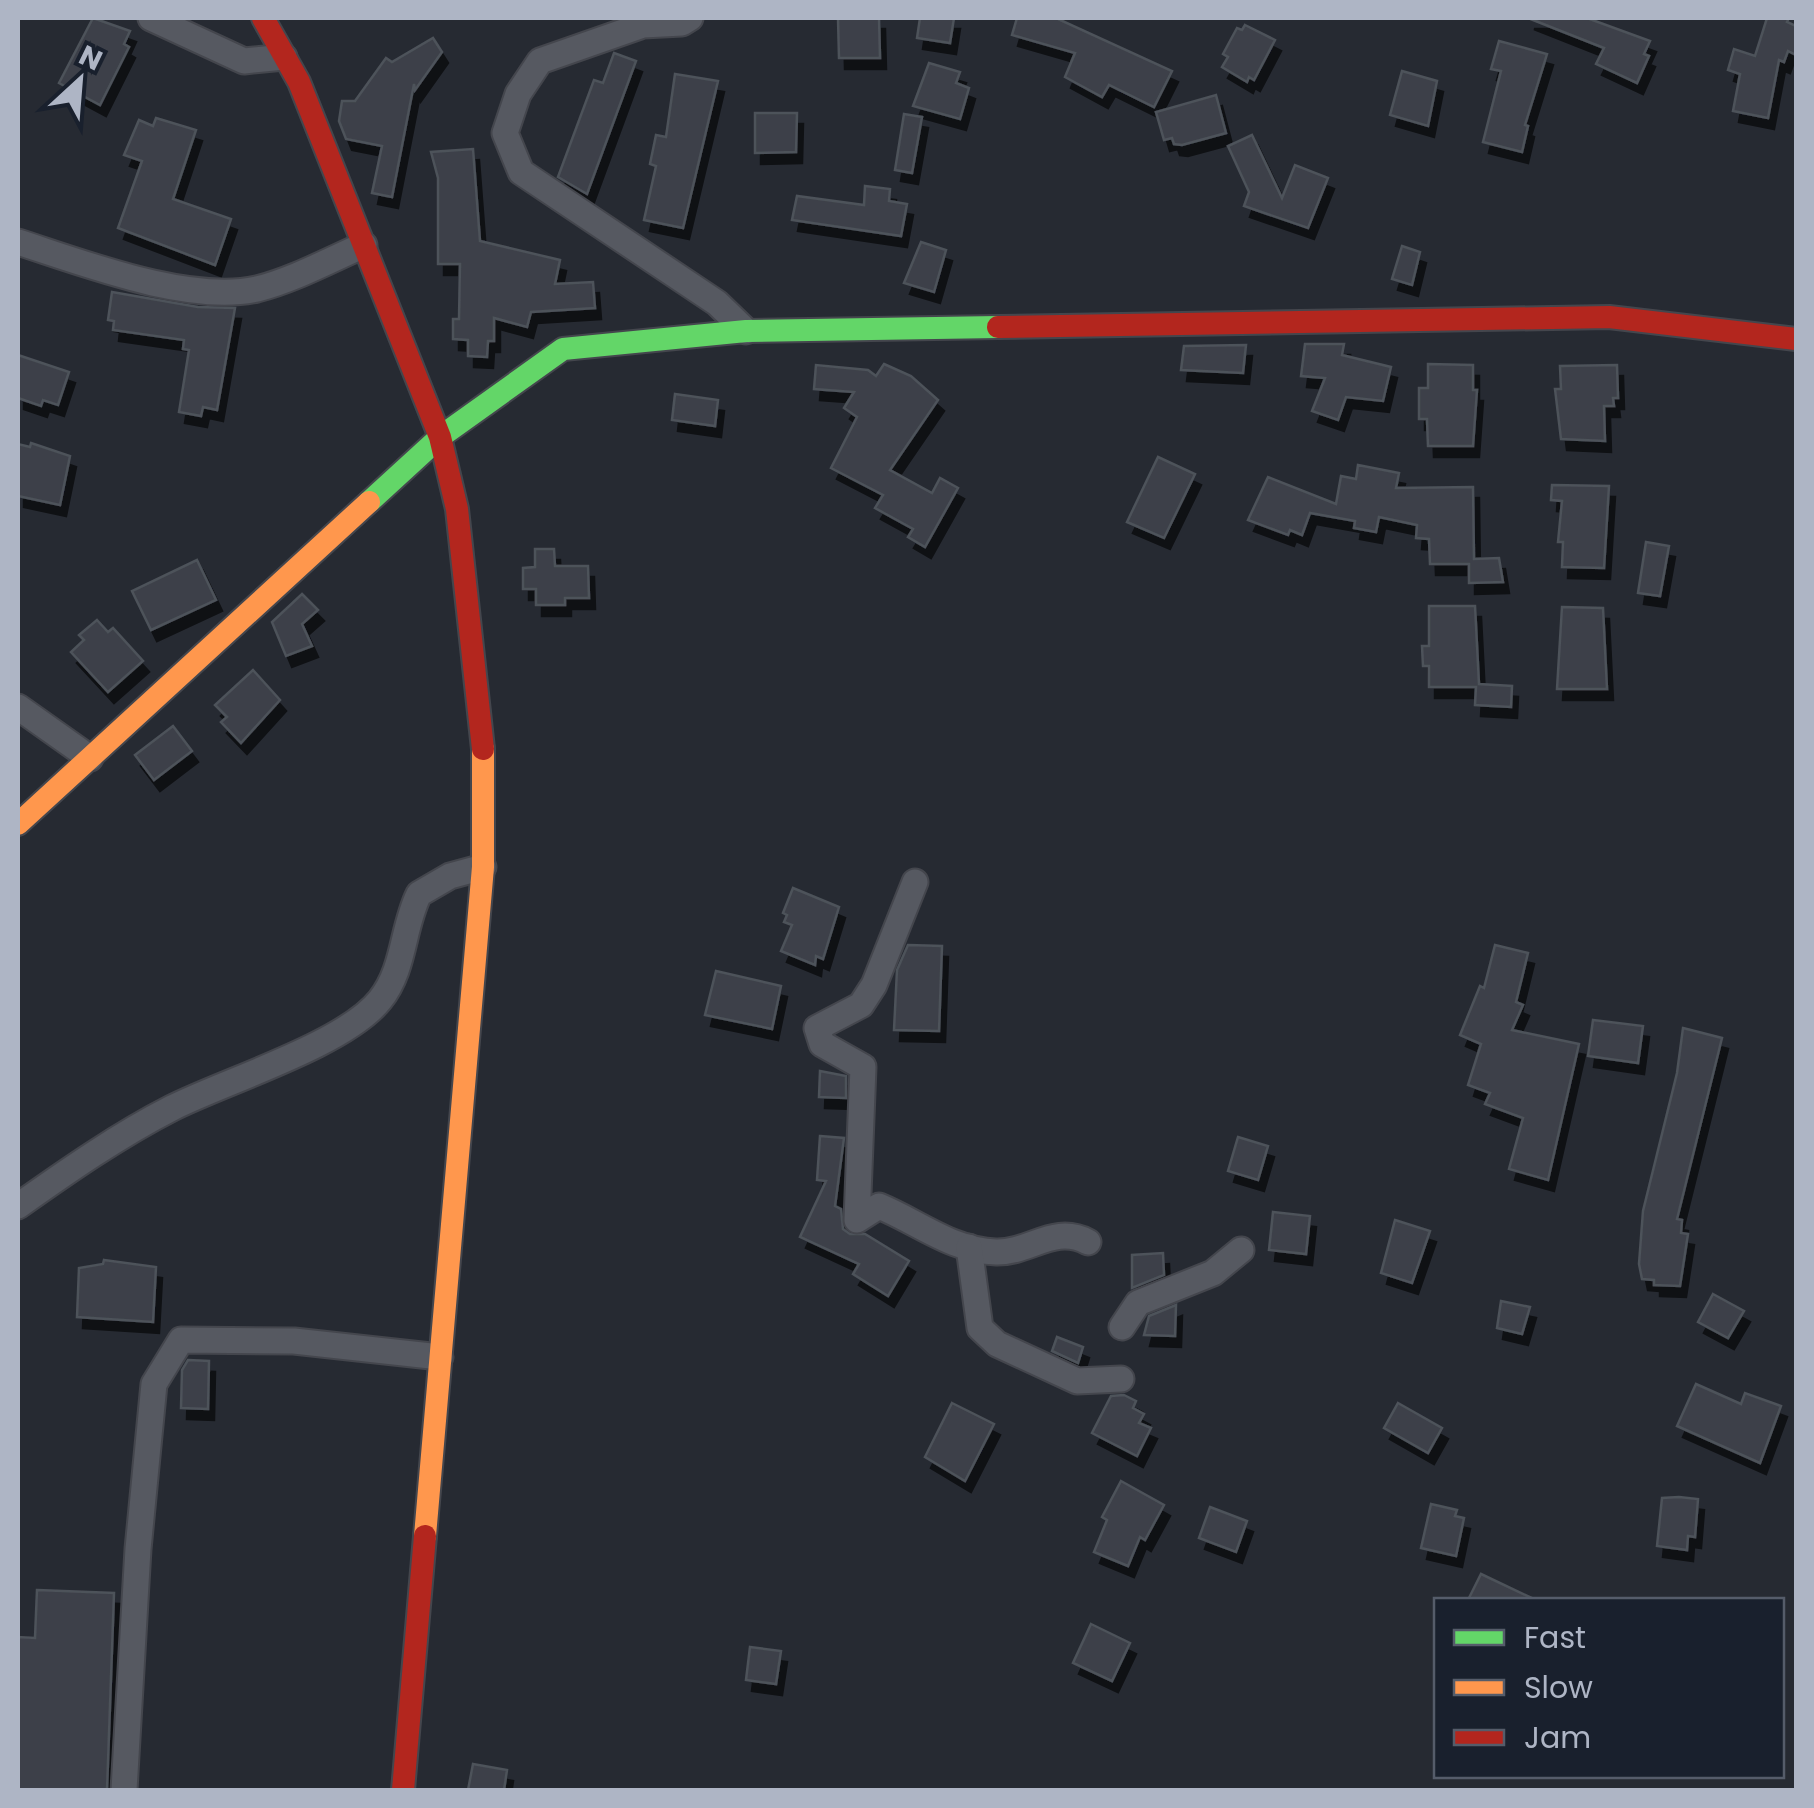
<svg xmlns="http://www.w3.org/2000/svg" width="1814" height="1808" viewBox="0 0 1814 1808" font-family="Poppins,sans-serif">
<defs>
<filter id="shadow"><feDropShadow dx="6" dy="11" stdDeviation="0" flood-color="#0009"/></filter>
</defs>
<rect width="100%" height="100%" fill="#262a32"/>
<g fill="#3d4149" stroke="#4d525a" stroke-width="2.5" filter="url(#shadow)">
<path d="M93,18l37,13 -6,13 5,3 -29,58 -41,-22z"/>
<path d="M838,18h41l1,40h-41z"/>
<path d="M920,18h34l-4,25 -33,-5z"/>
<path d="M1017,18h39l116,53 -18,36 -45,-22 -7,12 -37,-20 10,-24 -63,-18z"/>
<path d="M1528,18h59l63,23 -6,13 5,2 -12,27 -41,-19 8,-16z"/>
<path d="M1767,18h22l-2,4 9,4v29l-8,-4 -4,11 -5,-2 -11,58 -35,-7 7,-37 -12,-4 6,-21 21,7z"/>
<path d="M1245,25l30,15 -21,40 -5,-3 -2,5 -25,-15 6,-10 -5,-3 14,-26 5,2z"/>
<path d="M433,38l9,14 -27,38 -1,-6 -22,113 -20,-4 10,-47 -36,-7 -7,-18 3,-20h13l31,-43 6,4z"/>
<path d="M1499,41l48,13 -22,71 3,1 -6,26 -39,-10 18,-71 -10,-2z"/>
<path d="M614,53l22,8 -49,133 -29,-17 36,-97 9,3z"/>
<path d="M929,63l31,9 -4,11 13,5 -9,31 -47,-13z"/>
<path d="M1402,71l35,10 -9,45 -38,-11z"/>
<path d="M675,74l43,7 -35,147 -39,-8 12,-54 -6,-2 6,-29 10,2z"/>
<path d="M1216,95l10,38 -44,12 -8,-1 -2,-6 -8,2 -8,-28z"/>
<path d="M755,113h42l-1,39 -41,1z"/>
<path d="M904,114l18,3 -10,56 -17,-3z"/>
<path d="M156,118l40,12 -23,69 58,20 -16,46 -97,-37 24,-67 -18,-6 15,-35 14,6z"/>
<path d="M1252,135l30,63 13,-33 33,13 -20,50 -64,-22 5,-14 -21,-46z"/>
<path d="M473,149l7,92 80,19 -5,24 38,-2 2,26 -64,4 -4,15 -33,-9v23h-6l-1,16 -19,-1v-16l-15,-1v-20h6l1,-55h-22v-86l-7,-26z"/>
<path d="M865,186l25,3 -1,12 18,3 -6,32 -109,-16 5,-24 67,9z"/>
<path d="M921,242l25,8 -12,42 -30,-9z"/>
<path d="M1402,246l18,6 -8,33 -20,-6z"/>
<path d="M112,292l86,15 37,1 -18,102 -14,-3 -2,9 -22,-4 10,-62 -6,-1 1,-9 -71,-10 1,-9 -6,-1z"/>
<path d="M1305,344h39l-2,11 49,12 -8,34 -37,-4 -8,23 -26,-9 13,-33 -24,-2z"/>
<path d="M1246,345l-3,28 -62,-3 3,-24z"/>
<path d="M18,355l51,17 -11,33 -15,-5 -2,6 -23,-8z"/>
<path d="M884,364l27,12 27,24 -48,70 42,23 8,-15 18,10 -33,59 -17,-10 5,-8 -38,-21 8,-13 -52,-27 26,-51 -13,-9 10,-16 -40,-3 2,-24 52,5 8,6z"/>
<path d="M1428,364l45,1v25h4l-4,56h-45l-1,-27h-8v-31h9z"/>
<path d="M1617,365l1,33h-5l1,8h-10l1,35 -44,-2 -6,-50h6l-1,-23z"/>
<path d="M675,394l43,6 -3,26 -43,-6z"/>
<path d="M31,443l39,13 -10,49 -42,-9v-52l12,3z"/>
<path d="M1158,457l37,17 -31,64 -37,-16z"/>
<path d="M1358,465l41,8 -3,15 77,-1 1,72 25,-1 4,24 -34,1v-19h-39l-1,-25 -13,-1 1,-13 -38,-8 -3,15 -22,-4 1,-7 -45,-8 -8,22 -12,-5 -2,5 -40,-15 20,-43 68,27 5,-28 15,3z"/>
<path d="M1552,485l57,1 -5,82 -42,-1 1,-25h-5l4,-41 -11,-1z"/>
<path d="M1646,542l23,4 -9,50 -22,-3z"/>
<path d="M535,549h19l1,17h33l1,32h-24v7h-29v-16h-13v-21l12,-1z"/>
<path d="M197,560l19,40 -65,30 -19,-39z"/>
<path d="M302,594l16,16 -16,14 10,22 -26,10 -14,-34z"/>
<path d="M1429,606h46l4,78 33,2 -1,21 -36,-2 1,-18h-47v-21h-6l-1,-20h7z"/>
<path d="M1562,607l41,1 4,81h-50z"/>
<path d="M97,620l11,12 5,-4 30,33 -35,31 -37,-40 13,-12 -5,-5z"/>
<path d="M253,670l27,30 -39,43 -20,-21 6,-5 -12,-12z"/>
<path d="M173,726l19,25 -38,29 -19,-25z"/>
<path d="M793,888l46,19 -16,52 -7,-3 -1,9 -34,-14 11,-26 -8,-3 3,-7 -4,-2z"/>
<path d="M908,945l34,1 -3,85 -45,-1 3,-60z"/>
<path d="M1495,945l33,8 -12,49 7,3 -11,25 67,14 -31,136 -39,-11 14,-51 -38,-14 5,-11 -22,-8 13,-41 -21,-9 20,-49 4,2z"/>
<path d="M716,971l65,15 -9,43 -67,-14z"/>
<path d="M1593,1020l50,6 -5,37 -50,-7z"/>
<path d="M1683,1028l39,10 -45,181 5,1 -1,13 7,1 -8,52 -26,-1v-5l-12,-1 -3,-15 4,-53 34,-138z"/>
<path d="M820,1071l26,5v22l-27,-1z"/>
<path d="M820,1136l24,2 -9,68 6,3 2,20 7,5h15l44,27 -21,35 -35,-22 6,-10 -59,-27 26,-56 -9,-1z"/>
<path d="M1238,1137l30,9 -10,34 -30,-9z"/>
<path d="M1273,1212l37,4 -4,38 -37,-4z"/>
<path d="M1395,1220l35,11 -18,52 -31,-10z"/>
<path d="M1163,1253l1,22 -32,13v-33z"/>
<path d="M104,1260l52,7 -3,55 -76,-5 2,-49 24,-4z"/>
<path d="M1713,1294l31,17 -16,27 -30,-16z"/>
<path d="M1501,1301l29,6 -8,27 -25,-6z"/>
<path d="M1176,1305l-1,31 -31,-1 5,-19z"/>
<path d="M1057,1337l26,10 -5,16 -26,-12z"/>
<path d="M188,1360l21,1 -1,48 -27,-1 1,-38z"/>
<path d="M1696,1384l45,20 4,-11 36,13 -21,57 -83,-37z"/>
<path d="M1124,1395l12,6 -3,7 11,6 -5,9 12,5 -14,28 -45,-23 19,-37z"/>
<path d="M952,1403l42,21 -29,57 -40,-24z"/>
<path d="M1398,1403l44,25 -14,25 -44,-25z"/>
<path d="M1121,1481l43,24 -19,35 -5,-3 -12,29 -34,-14 13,-32 -5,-3z"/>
<path d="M1679,1497l19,2 -3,38 -7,-1 -1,14 -30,-4 5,-48z"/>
<path d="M1431,1504l26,6 -2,6 9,2 -8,38 -35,-8z"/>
<path d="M1210,1507l37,14 -11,31 -37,-14z"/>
<path d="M1481,1574l55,26h-68z"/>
<path d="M37,1590l77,3 -7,197h-89v-153l17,1z"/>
<path d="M1091,1624l39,19 -18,38 -39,-18z"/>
<path d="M750,1647l31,4 -5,33 -30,-4z"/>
<path d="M473,1764l34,6 -3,20h-36z"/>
</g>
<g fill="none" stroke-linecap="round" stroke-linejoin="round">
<g stroke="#44464d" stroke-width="29">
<g id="street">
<path d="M151,18l93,43 40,-4"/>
<path d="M690,18l-8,5 -39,2 -103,36 -22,33 -13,39 16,39 196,131 29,28"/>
<path d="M18,242c65,21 171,62 239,47 36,-9 73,-29 107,-44"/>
<path d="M18,707l72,51"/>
<path d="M915,882l-41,103 -13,20 -44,23 5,16 41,23 -6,153 22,-14c39,16 74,45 117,46 34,1 58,-28 92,-10"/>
<path d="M18,1206c48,-34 101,-71 154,-98 53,-27 172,-63 208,-108 25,-31 22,-72 39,-106l31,-18 33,-9"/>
<path d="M969,1247l11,81 17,16 80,37 44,-2"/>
<path d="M1122,1327l16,-24 75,-30 28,-23"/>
<path d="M124,1790l14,-241 16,-165 27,-44 113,1 146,16"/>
</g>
</g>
<g stroke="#44464d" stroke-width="26">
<path id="fast" d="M369,502l71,-65 123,-88 183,-18 252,-4"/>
</g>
<g stroke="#44464d" stroke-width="26">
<g id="slow">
<path d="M18,824l351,-322"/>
<path d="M425,1536l58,-669v-118"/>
</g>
</g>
<g stroke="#44464d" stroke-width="26">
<g id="jam">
<path d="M263,18l36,64 141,355 17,72 26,240"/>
<path d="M998,327l611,-10 187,22"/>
<path d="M403,1790l22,-254"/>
</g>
</g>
<use href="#street" stroke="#565961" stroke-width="25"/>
<use href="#fast" stroke="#63d668" stroke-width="22"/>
<use href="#slow" stroke="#ff974d" stroke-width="22"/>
<use href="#jam" stroke="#b3261e" stroke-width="22"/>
</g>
<rect width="1814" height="1808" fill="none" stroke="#aeb5c5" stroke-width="40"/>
<rect x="1434" y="1598" width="350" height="180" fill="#19202d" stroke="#555c6a" stroke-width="2.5"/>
<rect x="1454" y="1630" width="50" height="15" fill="#63d668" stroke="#555c6a" stroke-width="2.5"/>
<text x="1524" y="1648" font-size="30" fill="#aeb5c5">Fast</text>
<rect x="1454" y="1680" width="50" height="15" fill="#ff974d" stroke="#555c6a" stroke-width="2.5"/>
<text x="1524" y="1698" font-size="30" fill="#aeb5c5">Slow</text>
<rect x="1454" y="1730" width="50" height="15" fill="#b3261e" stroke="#555c6a" stroke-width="2.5"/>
<text x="1524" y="1748" font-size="30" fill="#aeb5c5">Jam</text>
<g transform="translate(80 80) rotate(26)" stroke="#19202d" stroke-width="8" paint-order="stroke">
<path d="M0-8L18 38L0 25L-18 38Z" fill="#aeb5c5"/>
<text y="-15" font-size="28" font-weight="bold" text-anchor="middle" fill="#aeb5c5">N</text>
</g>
</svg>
